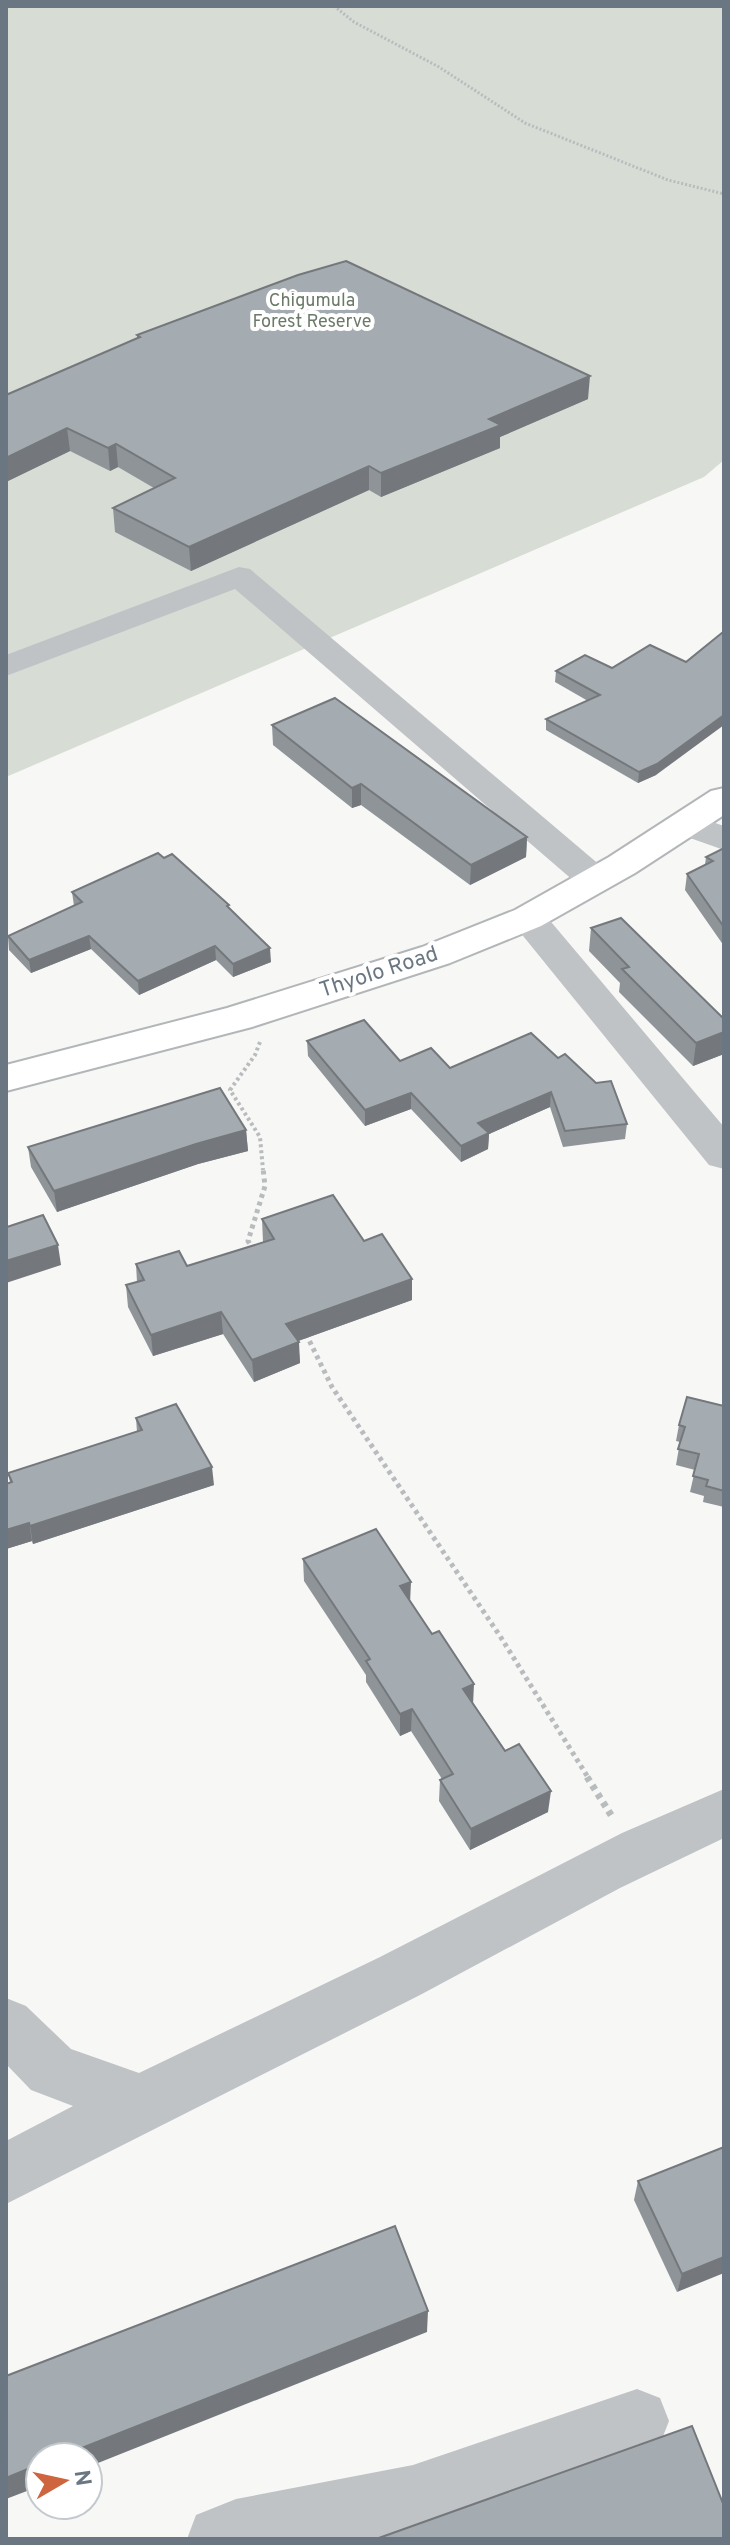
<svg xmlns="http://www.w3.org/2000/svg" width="730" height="2545" viewBox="0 0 730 2545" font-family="Overpass,sans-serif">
<rect width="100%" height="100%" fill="#f7f7f5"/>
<path fill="#d7dcd5" d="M6,6h718v454l-20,17 -698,300z"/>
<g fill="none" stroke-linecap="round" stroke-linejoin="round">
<g stroke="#b3b6b9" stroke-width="4">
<path id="highway" d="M724,788v27l-89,58 -94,53 -91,37 -198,64 -246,64v-26l221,-57 195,-61 93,-37 94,-53 102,-66z"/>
</g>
<path stroke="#b9bcbe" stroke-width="3" stroke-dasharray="2 2" stroke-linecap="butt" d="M334,6l20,16 85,45 86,56 143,57 56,14"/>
<path stroke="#b9bcbe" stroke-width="4" stroke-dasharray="3 3" stroke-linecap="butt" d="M260,1042l-5,13 -25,35 30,47 3,33"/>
<g stroke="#b9bcbe" stroke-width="5" stroke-dasharray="4 4" stroke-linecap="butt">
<path d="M254,1250l-6,-9 17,-55 -2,-18"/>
<path d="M306,1334l26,53 168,249 89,143"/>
</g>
<path stroke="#b9bcbe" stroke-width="7" stroke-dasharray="5 5" stroke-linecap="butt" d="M587,1777l26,41"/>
<g fill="#bfc3c6" fill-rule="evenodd">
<path d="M239,567l11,2 358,303 5,8 -5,8 -13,3 -13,-3 -347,-299 -229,87v-21z"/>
<path d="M686,813l38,13v24l-51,-18 -5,-8 5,-8z"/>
<path d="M528,906l13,4 183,217v42l-15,-4 -194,-239 -6,-8 6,-8z"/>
<path d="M724,1789v49l-104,50 -200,107 -414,209v-63l67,-35 -42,-16 -25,-26v-66l20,8 45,43 68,24 241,-116 242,-124z"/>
<path d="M637,2389l23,9 9,23 -9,23 -247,87 -41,8h-185l9,-24 40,-16 177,-34z"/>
</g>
<use href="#highway" fill="#fff" fill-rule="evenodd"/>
</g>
<g fill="#8e9498">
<path d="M137,335l451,64 -88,38v11l-119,49 -12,-7 -178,81 -76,-39 -2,-24 41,-20 -36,-21 -8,4 -40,-20 -62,30 -2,-1v-85l131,-56z"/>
<path d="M686,662l-30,113 -18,8 -92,-53v-11l42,-18 -33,-19 1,-11z"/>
<path d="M272,725l255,112 -1,20 -56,28 -109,-80 -9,3 -79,-63z"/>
<path d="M724,848v98l-39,-56 2,-16 18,-9 1,-8z"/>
<path d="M72,892l157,17 42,53 -38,15 -17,-17 -77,35 -48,-46 -60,24 -22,-23 -1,-14 66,-30z"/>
<path d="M591,928l133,91v35l-31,12 -74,-74 1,-9 -31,-32z"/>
<path d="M531,1033l96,91 -2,15 -62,8 -13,-40 -61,27 -1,15 -27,13 -50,-53 -46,17 -57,-70 -1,-15 93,20 50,7z"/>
<path d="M246,1130l2,21 -50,13 -141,48 -26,-45 -3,-20z"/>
<path d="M262,1219l102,22 48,59 -114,41 2,22 -46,19 -31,-48 -70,22 -25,-49 -2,-22 11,-3 -1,-18 51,2 76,-24z"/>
<path d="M724,1406v101l-21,-5 1,-6 -14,-4 5,-22 -19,-5 4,-23 -4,-1 3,-16z"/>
<path d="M136,1418l78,67 -181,59 -1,-3 -26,8v-65l4,-2 -2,-9 129,-41z"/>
<path d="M303,1559l107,43 63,101 75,109 -78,38 -31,-49 1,-21 2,-1 -31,-48 -11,5 -34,-54v-7l-62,-94z"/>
<path d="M724,2147l-47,145 -43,-92 4,-19z"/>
</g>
<g fill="#74787c">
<path d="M590,376l-2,23 -88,38v11l-119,49v-24l108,-54z"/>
<path d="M67,428l3,23 -62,30 -2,-23z"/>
<path d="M116,444l2,23 -8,4 -2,-23z"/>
<path d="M369,466v24l-178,81 -2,-24z"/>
<path d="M724,715v10l-68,50 -18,8 1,-11z"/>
<path d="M361,784v21l-9,3v-20z"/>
<path d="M527,837l-1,20 -56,28 1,-20z"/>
<path d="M89,936l2,13 -60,24 -2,-13z"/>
<path d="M215,946l1,14 -77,35 -1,-14z"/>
<path d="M270,948l1,14 -38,15v-13z"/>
<path d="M724,1032v22l-31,12 3,-23z"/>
<path d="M551,1092l-1,15 -61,27 -1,15 -27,13v-16l17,-23z"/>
<path d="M411,1093v16l-46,17v-16z"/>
<path d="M246,1130l2,21 -50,13 -141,48 -3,-21 142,-47z"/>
<path d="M58,1245l3,20 -55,18v-22z"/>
<path d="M412,1279v21l-125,45 -1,-21z"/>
<path d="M221,1312l2,22 -70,22 -2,-21z"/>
<path d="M299,1342l1,21 -46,19 -2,-22z"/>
<path d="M212,1467l2,18 -181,59 -3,-18z"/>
<path d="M29,1523l3,18 -26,8v-19z"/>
<path d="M411,1582l-1,21 -10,-17z"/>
<path d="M474,1684l-1,21 -10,-16z"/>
<path d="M412,1709l-1,22 -11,5v-22z"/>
<path d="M551,1791l-3,21 -78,38 1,-21z"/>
<path d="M724,2257v16l-47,19 5,-18z"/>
<path d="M428,2311l-1,21 -339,135v-10h-29z"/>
<path d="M40,2464v22l-34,13v-21z"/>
</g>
<g fill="#a5acb1" stroke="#74787c" stroke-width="2">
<path d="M346,261l244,115 -101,43 12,6 -120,48 -12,-7 -180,81 -76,-39 62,-30 -59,-34 -8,4 -41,-20 -61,30v-63l134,-58 -3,-2 161,-60z"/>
<path d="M723,632l1,83 -67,49 -18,8 -93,-53 54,-24 -44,-24 29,-16 27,13 38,-23 36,17z"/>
<path d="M335,698l192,139 -56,28 -110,-81 -9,4 -80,-63z"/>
<path d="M724,848v79l-37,-53 26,-13 -7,-4z"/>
<path d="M158,853l6,5 8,-4 57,51 -2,1 43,42 -37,16 -18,-18 -77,35 -49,-45 -60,24 -21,-24 74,-34 -10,-10z"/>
<path d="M621,918l103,101v13l-28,11 -74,-74 7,-2 -38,-39z"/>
<path d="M364,1020l36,41 31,-13 19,20 81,-35 27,25 7,-4 31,29 15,-2 16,43 -62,7 -14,-39 -73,31 11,10 -28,13 -50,-53 -46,17 -58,-69z"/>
<path d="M220,1088l26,42 -50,14 -142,47 -26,-44z"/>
<path d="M333,1195l31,46 18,-7 30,45 -126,45 13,18 -47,18 -31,-48 -70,23 -25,-50 18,-5 -8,-16 43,-13 8,15 87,-27 -12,-20z"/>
<path d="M43,1215l15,30 -52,16v-36l1,2z"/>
<path d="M687,1397l37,9v85l-18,-5 2,-6 -15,-4 6,-22 -21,-5 7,-22 -6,-2z"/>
<path d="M176,1404l36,63 -182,59 -1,-3 -23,7v-46l6,-2 -4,-9 134,-43 -6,-12z"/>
<path d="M376,1529l35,53 -11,4 32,48 7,-3 35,53 -11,5 42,62 14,-7 32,47 -80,38 -31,-49 13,-6 -41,-65 -12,5 -34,-53 4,-2 -67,-100z"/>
<path d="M724,2147v110l-42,17 -44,-93z"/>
<path d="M395,2226l33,85 -369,146h-19v7l-34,14v-102z"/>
<path d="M692,2426l32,80v33h-348z"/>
</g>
<g text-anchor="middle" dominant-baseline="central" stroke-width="8" stroke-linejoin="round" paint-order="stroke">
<g font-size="18" fill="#6b7a68" stroke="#fff">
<text x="312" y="301">Chigumula<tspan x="312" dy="21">Forest Reserve</tspan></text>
</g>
<g font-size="22" fill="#6a7782" stroke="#fff">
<text transform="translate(379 973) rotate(-18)">Thyolo Road</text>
</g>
</g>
<rect width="730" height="2545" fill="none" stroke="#6a7782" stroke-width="16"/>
<g transform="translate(64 2481) rotate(81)"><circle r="38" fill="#ffffff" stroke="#c3c9cd" stroke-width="2"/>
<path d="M0-6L14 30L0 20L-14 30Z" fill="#cf653e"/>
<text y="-12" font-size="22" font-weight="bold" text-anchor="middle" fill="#6a7782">N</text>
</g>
</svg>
